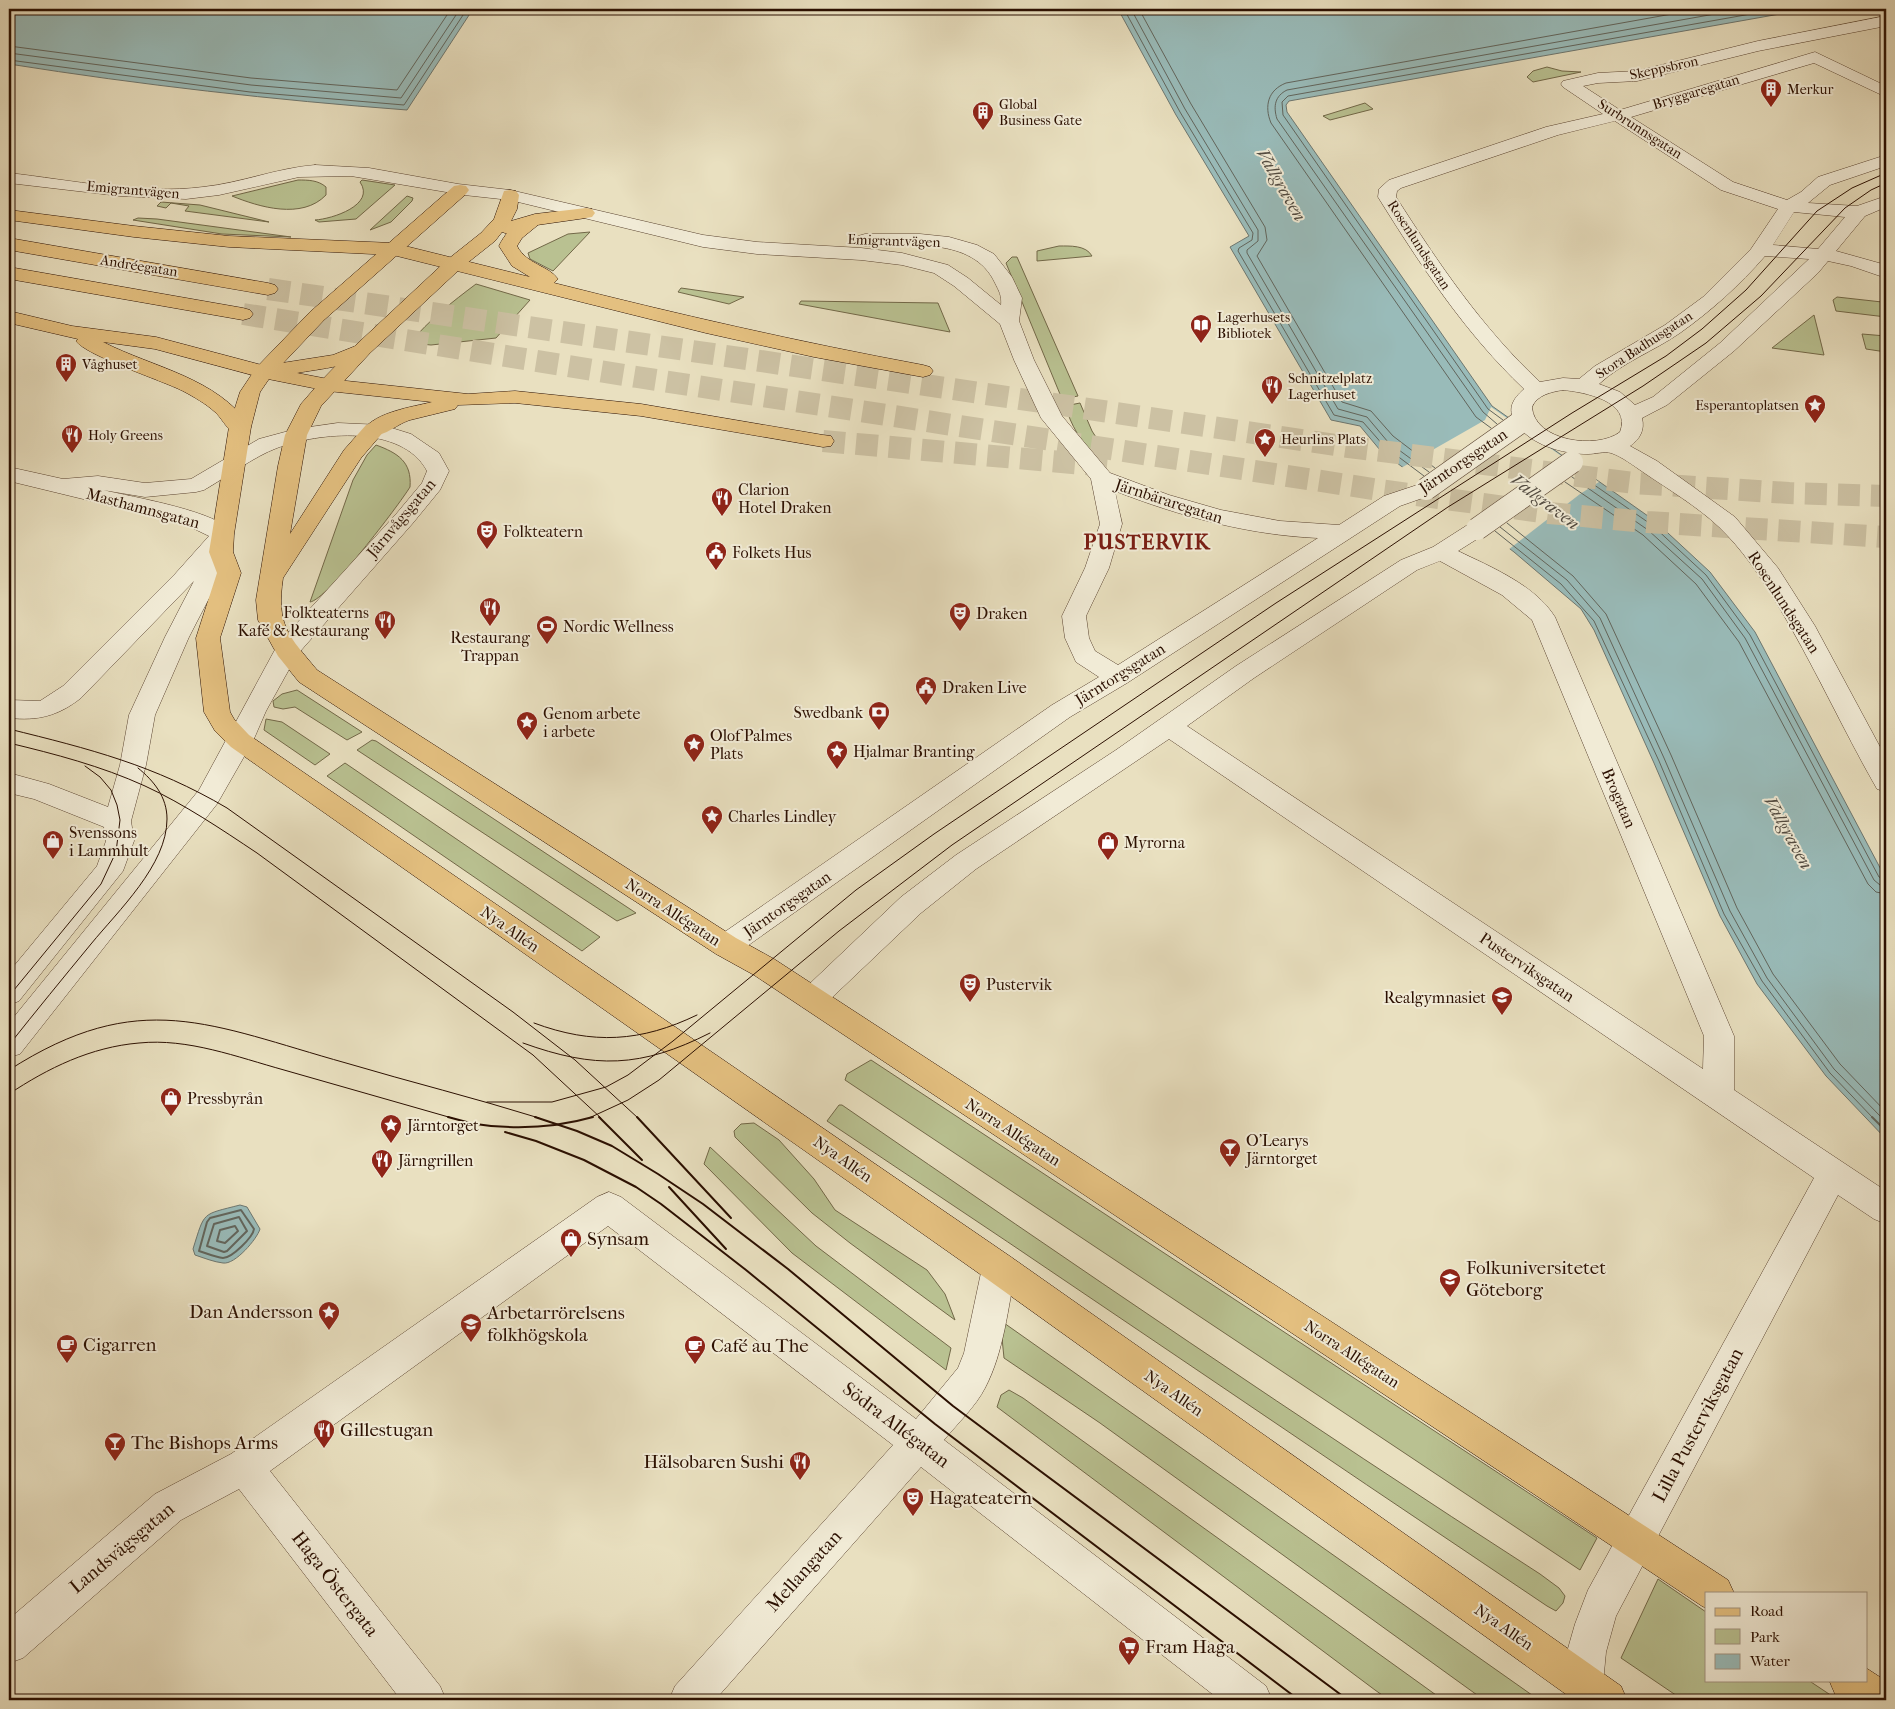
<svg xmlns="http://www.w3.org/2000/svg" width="1895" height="1709" viewBox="0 0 1895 1709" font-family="'IM FELL French Canon',serif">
<rect width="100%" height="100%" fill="#e9e0c0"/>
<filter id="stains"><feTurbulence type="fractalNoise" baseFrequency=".004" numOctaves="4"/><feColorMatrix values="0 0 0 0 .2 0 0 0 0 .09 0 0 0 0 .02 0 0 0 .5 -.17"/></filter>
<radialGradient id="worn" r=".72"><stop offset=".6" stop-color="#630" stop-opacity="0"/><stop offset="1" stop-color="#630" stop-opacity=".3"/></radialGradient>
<g fill="#b9c191" stroke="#726848">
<path d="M1547,67l15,4 19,1 -48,10 -6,-5 6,-6z"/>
<path d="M1365,103l8,6 -43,11 -7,-4z"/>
<path d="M298,180c10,0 20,0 28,7v8c-24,25 -67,12 -94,1z"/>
<path d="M362,180l33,5 -39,34 -37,3 -4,-2c17,-1 61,-15 45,-38z"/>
<path d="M407,196l6,2 -1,3 -21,21 -21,8z"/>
<path d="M161,202l39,3 69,17 -84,-11 4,-5 -18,-3 -5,5 -9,-2z"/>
<path d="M138,218l19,1 134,18 -69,-3 -89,-14z"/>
<path d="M590,232l-37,39 -23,-12 -2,-6 40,-19z"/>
<path d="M1059,246c11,0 27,-1 33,10l-55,5v-10z"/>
<path d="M1012,257h5l61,139 -16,3 -56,-136z"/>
<path d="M476,284l54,16 -34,38 -65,7 -21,-2c19,-23 42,-41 66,-59z"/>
<path d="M681,288l63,9 -15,7 -51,-12z"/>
<path d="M1837,297l45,5 4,3v12l-50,-6 -3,-11z"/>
<path d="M801,301l137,2 12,29 -151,-28z"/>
<path d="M1814,315l10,40 -52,-7z"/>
<path d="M1862,334l24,2v16l-20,-3z"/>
<path d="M1080,403l12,28 13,20 -10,3c-16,-14 -23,-28 -30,-48z"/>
<path d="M376,445c22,8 36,17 34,42 -11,18 -83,113 -100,115l43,-122 14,-25z"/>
<path d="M297,690l65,42 -15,8 -52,-33 -12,2 -9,-2 -1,-6 9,-7z"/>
<path d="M266,719l16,3 48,32 -15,11 -51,-35z"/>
<path d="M372,740l4,1 260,172 -19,8 -260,-171z"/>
<path d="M345,763l255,174 -18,14 -255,-175z"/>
<path d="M871,1060l726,478 -17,32 -735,-490 2,-6z"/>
<path d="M839,1105h3c231,159 462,317 698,469l19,14 6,8 -2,7 -7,8 -9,-5c-241,-161 -479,-325 -720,-485z"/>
<path d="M754,1123l25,17 35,39 21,31 92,60 18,24 10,26 -105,-77 -38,-30 -77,-76 -1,-6 7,-7z"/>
<path d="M710,1147l106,99 135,102 -5,22 -154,-117 -88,-89z"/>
<path d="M1004,1323l535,377h-55l-384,-277 -96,-65 -3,-30z"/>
<path d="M1009,1390l14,8 420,302h-54l-14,-10 -378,-283 4,-12z"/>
<path d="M1658,1579l48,33v68h102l30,20h-155l-62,-42z"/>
</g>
<g fill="#99bbb9" stroke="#6d766f">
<path d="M9,9h464l-66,101c-133,-10 -266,-25 -398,-46z"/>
<path d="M1118,9h690l-519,92 -3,4 1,7 205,294 163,115 55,51 45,60 131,247v260l-60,-63 -69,-92 -37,-68 -66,-153 -60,-133 -13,-21 -67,-57 -134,-102 -20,-24 -29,-6 -101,-173 19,-11 -73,-121z"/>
<path d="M240,1205l7,2 13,22c-3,10 -25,36 -37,34 -9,-1 -19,-5 -28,-8l-2,-6c12,-38 8,-34 47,-44z"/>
</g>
<path fill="#e9e0c0" d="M1491,407l108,75 -19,12 -72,56 -107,-82 84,-48z"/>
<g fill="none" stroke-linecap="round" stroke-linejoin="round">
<g stroke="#62655c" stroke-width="1">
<path d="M1124,9l56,103 73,121 -1,7 -13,8 -1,3 96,164 29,7 21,24 40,30"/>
<path d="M1131,9l54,100 73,121v11l-11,9v3l91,156 29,8 21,25 41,30"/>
<path d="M1139,9l52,95 74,123 2,13 -10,16 85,146 29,9 22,25 42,32"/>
<path d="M9,46l242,32 146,12 54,-81"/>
<path d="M9,53l242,32 150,13 59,-89"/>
<path d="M9,60l241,32 154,13 63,-96"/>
<path d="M1503,420l-15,-11 -205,-294 -1,-13 6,-6 491,-87"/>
<path d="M1497,424l-14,-12 -206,-293c-4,-13 -2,-23 10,-29l456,-81"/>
<path d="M1491,428l-15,-11 -205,-294c-7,-17 -3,-33 15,-40l414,-74"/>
<path d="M1577,473l75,52 54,50 44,60 129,242 7,3"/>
<path d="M1572,477l76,53 54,49 43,59 129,242 6,5 6,1"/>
<path d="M1565,482l78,53 53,49 43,58 129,242 8,8 10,2"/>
<path d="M1507,523l66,53 33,38 65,141 66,153 36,66 67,90 46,48"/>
<path d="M1500,527l67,53 33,38 64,140 66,153 37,67 67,91 48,49"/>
<path d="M1495,531l66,53 33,37 65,140 65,153 38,67 68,92 43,45"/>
</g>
<g stroke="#62655c" stroke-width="2">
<path d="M1872,1117l14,14"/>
<path d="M1881,1117l5,5"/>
<path d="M241,1210l13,19c-1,8 -22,29 -31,29 -8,-1 -17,-5 -24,-7l8,-29 3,-4z"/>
<path d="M239,1217l8,14 -20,20 -3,1 -17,-6 7,-22z"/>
<path d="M235,1226l3,5 -13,12 -8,-2 3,-11z"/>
</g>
<g stroke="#ccc1a3" stroke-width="22" stroke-dasharray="22 11" stroke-linecap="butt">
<path d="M268,289l1081,158 285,36 155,10 97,3"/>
<path d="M243,314l394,63 743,113 169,23 98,9 239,15"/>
<path d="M823,441l284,25"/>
</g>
<g stroke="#5a4330" stroke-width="1">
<g id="minor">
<path d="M1886,16v10l-128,25 -121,30 -39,2 -15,3 37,24 195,-58 71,34v11l-72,-34 -183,54 102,65 54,18 14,-8 17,-15 68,-22v11l-56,19 -22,18 49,3 29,-10v11l-21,9 -29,35 50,14v13l-35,-12 -23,-5 -10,12 -84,78 -67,54 -25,13c3,12 -2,21 -12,28l27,15 78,56 43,51 37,58 71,132v34l-9,-3c-35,-61 -64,-126 -101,-187 -16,-26 -34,-53 -57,-75 -21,-20 -51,-38 -76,-55 -9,-6 -22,-16 -32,-19 -6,-2 -16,1 -23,1 -26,0 -58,-9 -73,-32 -8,-14 -2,-23 9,-33 -59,-56 -103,-123 -146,-192l1,-8 10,-9 157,-53 57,-13 -40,-27 -2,-3 2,-3 35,-8 39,-2 121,-30zM1615,121l106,69 57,19 -27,40 -48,48 -38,28 -70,41 -16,13 -16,-1 -23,4c-58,-54 -101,-118 -144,-185l1,-6 4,-3 157,-53zM1794,212l51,5 -27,32 -45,-4zM1765,256l44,3 -89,84 -67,54 -18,8 -15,-13 -21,-8c24,-22 55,-33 81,-51 31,-22 60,-48 85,-77zM1563,390c21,2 69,11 57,42 -23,18 -86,9 -88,-25 5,-12 19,-15 31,-17z"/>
<path d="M315,165l54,3 89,16 52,6 193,45 54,7 104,6 41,5 46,12 20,13 33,27c1,-9 -2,-14 -6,-22 -22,-47 -87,-37 -130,-37l-7,-2 -2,-4 2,-4 7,-2h55l29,3 28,8 17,9 18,23 10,21 -3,23 15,39 28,56 48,57 59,22 52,15 59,11 59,4 45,-29 42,-14 8,2 3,5 -3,5 -34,12 -273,177 -57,34 -334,237 -10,3 -10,-3 -4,-8 4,-8 336,-233 47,-28 -23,-15 -11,-24 -3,-22 23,-48 15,-44 -9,-45 -50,-61 -27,-58 -14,-36 -46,-38 -20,-13 -32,-8 -41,-5 -104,-6 -54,-7 -193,-47 -46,-5 -113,-19 -52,1 -80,18 -33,4 -66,-3 -111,-13v-10c62,7 132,22 194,14 38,-4 74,-19 112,-22zM1115,491c64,25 133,44 203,47l-200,127 -23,-14 -6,-13 -3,-22 23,-48 13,-44z"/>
<path d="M338,423l44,2 29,9 28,19 10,18 -9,19 -27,33 -116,132 -31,56 -13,30 -36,63 -197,250 -11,3v-34l190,-233 79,-146 119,-131 25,-30 5,-12c-25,-47 -108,-39 -150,-23 -22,8 -52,30 -73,42l-8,2 -51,5 -42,-7c28,7 117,21 131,44l-9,12 4,1 4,5 -44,85 -34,78 -9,50 -15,56 3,20 -11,30 -104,130 -10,4v-33l88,-106 9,-25 -2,-14 -70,-28 -25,-6v-20l40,11 59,23 12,-42 9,-50 36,-78 29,-56 -113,117c-23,18 -43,23 -72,20v-18l31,1 23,-15 112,-112 34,-38 -27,-13 -173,-42v-14l54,12 35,-3 47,7 46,-4 68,-40 37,-10z"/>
<path d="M1477,522l8,2 3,5 -3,5 -27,17c33,16 77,34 97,66l179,419v54l152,101v33l-12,-5 -36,-24 -222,421 -10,36 -3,31 -6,14c-10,4 -18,4 -28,0l-6,-14 4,-31 8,-28 13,-34 226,-412 -645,-439 -193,130 -55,44 -99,94 -10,4 -10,-4 -5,-8 5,-8 99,-94 55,-42 160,-105 120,-84 165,-106 32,-13 36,-23zM1440,561l62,34 30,25 172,416 -1,33 -516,-343 67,-48 163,-108z"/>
<path d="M609,1192l12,5 295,222 42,-51 6,-15 18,-85 5,-11 12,-4 12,4 5,11c-8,39 -12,84 -31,120 -9,18 -28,36 -41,52l322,246 6,14h-52l-299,-233 -206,233h-46l6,-14 218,-241 -285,-219 -338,245 170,215 6,14h-45l-162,-211 -58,31 -158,138 -14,5v-44l146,-125 76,-40 366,-257z"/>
</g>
</g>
<g stroke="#2b0f00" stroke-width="1">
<g id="major">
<path d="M460,185l6,1 3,4 -3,4 -142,126 -53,56 -11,16 -9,35 -17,107 -1,18 8,21 -21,65 10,74 4,7 15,16 762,522 610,429 6,14h-53l-587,-421 -756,-532 -16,-16 -11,-19 -8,-74 21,-65 -8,-21 3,-18 17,-107 11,-35 16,-24 54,-56 144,-126z"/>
<path d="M510,190l6,1 3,4 -2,14 -6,12 24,-7 51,-6 6,1 3,4 -3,4 -6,1 -49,7 -29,9 -6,-2 -7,9 -34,27 -91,85 -49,53 -14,29 -17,99 54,-84 22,-25 8,-1 8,1 3,5 -24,28 -78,120c-7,47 5,57 34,92l419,268 38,21 954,621 6,13h-28v15l-4,-2 -948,-631 -38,-21 -417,-272 -21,-26 -20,-36 -2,-20 22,-134 7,-31 16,-31 20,-23 35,-36 91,-85 34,-27 13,-14 10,-28z"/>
<path d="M1866,1668l20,13v19h-42l-9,-6 -6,-14h37z"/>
</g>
</g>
<g stroke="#2b0f00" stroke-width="1">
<g id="highway">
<path d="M9,210l125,16 95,10 164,7 137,34 -18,-11 -13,-20c7,-15 24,-34 42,-30l3,4 -22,18 -5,8c10,19 31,19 41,33l-4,4c122,31 245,59 369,82l7,2 3,4 -3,4 -7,2 -109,-20 -108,-24 -313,-78 -164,-8 -95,-10 -125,-17z"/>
<path d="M9,238l259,45 7,2 3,4 -3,4 -7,2 -259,-45z"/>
<path d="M9,267l234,41 7,2 3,4 -3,4 -7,2 -234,-41z"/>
<path d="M9,311l63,15 84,11 117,31 2,-3 7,-2 51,-8 30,-12 7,2 3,4c-12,17 -56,20 -76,24l31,6 140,15 47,-3 126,13 182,31 8,1 3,5 -3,5 -8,1 -182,-31 -126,-13 -57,2 -3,4c-15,4 -30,7 -45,11 -16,5 -26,19 -44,15l-3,-5c13,-18 49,-23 69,-28l-104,-11 -65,-13 -108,-29 -52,-7c51,26 113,35 148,85l-3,5c-5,1 -10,2 -15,0 -7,-4 -12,-15 -18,-20 -10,-9 -21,-15 -32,-21 -22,-11 -96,-35 -107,-50l2,-2 -69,-16z"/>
</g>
</g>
<use href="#minor" fill="#f1ebd6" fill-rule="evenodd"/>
<use href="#major" fill="#e4c080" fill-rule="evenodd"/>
<use href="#highway" fill="#e4c080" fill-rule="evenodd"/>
<g stroke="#2b0f00" stroke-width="1">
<path d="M9,729c81,20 145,36 218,79l286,204 62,48 63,58"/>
<path d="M9,743c46,11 92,23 136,43 39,18 76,43 112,67l276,202 68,63"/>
<path d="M9,996l92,-112 15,-32 4,-32 -3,-15 -6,-15 -11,-13 -15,-11"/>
<path d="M534,1023c59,22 107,19 163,-8"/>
<path d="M523,1043c72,26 118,25 187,-10"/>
<path d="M9,1045c27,-34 54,-67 82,-101 27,-33 76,-79 76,-125 0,-22 -13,-38 -29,-51"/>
<path d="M9,1070c131,-84 201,-45 337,-7 64,19 129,35 193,55"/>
<path d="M9,1094c39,-26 82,-47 130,-51 49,-5 98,14 145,27 56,16 112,32 168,48"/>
<path d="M487,1102h65l54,-15 22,-12 45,-34 183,-151 78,-56 342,-231 296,-190 94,-57 36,-27 44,-39 71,-79 35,-23 34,-15"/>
<path d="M589,1118l39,-18 31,-20 180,-149 113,-86 496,-338 195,-121 63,-43 55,-47 84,-88 26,-18 15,-7"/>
</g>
<g stroke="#2b0f00" stroke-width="2">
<path d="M448,1117l26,7"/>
<path d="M535,1117l42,14 35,15 46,28 45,30 85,65 165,137 395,294"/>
<path d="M599,1117l43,43"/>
<path d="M637,1117l94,101"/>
<path d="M468,1123c43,7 83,6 125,-6"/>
<path d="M505,1132l31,9 48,19 52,27 25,17 85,66 189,154 364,276"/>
<path d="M669,1187l57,62"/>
</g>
<g stroke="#5a4330" stroke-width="23" stroke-linecap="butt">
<g id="minor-bridge">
<path d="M1426,489l92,-65"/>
<path d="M1477,529l95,-67"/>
</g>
</g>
<use href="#minor-bridge" stroke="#f1ebd6" stroke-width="22"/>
</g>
<defs>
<g id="building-pin" transform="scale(1.125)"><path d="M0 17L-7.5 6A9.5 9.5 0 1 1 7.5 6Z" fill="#8f2418" stroke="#f1ebd6"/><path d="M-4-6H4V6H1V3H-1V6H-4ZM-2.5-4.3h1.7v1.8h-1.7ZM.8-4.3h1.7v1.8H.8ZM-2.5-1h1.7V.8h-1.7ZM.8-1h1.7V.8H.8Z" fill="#fff"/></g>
<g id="library-pin" transform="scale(1.125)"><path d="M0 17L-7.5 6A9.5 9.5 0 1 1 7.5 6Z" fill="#8f2418" stroke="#f1ebd6"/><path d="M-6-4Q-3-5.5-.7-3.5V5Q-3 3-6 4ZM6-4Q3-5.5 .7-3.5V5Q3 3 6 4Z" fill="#fff"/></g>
<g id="restaurant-pin" transform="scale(1.125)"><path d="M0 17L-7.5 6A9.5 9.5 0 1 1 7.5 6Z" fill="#8f2418" stroke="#f1ebd6"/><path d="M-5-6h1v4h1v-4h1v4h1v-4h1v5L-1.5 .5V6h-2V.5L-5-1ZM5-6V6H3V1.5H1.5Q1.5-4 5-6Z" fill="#fff"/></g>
<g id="sight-pin" transform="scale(1.125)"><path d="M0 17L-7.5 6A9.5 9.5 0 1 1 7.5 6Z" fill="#8f2418" stroke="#f1ebd6"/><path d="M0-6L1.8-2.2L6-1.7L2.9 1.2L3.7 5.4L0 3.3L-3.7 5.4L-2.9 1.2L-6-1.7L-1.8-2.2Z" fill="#fff"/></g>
<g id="theatre-pin" transform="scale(1.125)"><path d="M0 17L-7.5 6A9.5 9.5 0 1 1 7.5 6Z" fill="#8f2418" stroke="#f1ebd6"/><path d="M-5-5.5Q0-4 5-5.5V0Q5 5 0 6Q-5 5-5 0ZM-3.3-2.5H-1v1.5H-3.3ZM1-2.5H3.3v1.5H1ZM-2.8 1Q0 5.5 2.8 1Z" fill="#fff"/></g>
<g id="civic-pin" transform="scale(1.125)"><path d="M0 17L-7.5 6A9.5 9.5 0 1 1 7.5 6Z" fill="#8f2418" stroke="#f1ebd6"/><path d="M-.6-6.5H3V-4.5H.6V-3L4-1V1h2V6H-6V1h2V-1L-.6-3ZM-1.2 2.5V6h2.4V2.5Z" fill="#fff"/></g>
<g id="stadium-pin" transform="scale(1.125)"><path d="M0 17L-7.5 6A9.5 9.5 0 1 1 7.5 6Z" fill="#8f2418" stroke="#f1ebd6"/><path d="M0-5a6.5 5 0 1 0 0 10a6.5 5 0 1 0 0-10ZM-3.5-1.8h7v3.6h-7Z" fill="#fff"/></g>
<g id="bank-pin" transform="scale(1.125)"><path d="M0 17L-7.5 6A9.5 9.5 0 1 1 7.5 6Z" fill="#8f2418" stroke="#f1ebd6"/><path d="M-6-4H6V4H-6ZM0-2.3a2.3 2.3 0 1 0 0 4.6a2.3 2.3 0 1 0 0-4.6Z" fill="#fff"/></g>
<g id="shop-pin" transform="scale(1.125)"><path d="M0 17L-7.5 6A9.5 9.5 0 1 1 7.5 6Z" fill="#8f2418" stroke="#f1ebd6"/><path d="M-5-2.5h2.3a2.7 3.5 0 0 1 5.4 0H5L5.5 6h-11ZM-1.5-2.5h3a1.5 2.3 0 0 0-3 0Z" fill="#fff"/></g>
<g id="school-pin" transform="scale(1.125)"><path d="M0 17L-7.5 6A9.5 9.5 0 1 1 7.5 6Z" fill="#8f2418" stroke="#f1ebd6"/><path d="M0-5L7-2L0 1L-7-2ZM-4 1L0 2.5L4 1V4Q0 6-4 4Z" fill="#fff"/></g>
<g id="bar-pin" transform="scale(1.125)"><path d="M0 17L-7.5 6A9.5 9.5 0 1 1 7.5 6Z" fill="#8f2418" stroke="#f1ebd6"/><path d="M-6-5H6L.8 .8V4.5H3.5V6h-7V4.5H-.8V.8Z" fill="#fff"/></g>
<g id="university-pin" transform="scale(1.125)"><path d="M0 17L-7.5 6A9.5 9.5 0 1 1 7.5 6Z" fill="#8f2418" stroke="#f1ebd6"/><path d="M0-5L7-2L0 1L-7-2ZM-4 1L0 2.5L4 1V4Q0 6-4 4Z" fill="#fff"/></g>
<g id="cafe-pin" transform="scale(1.125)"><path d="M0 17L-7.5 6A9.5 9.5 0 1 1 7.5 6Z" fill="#8f2418" stroke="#f1ebd6"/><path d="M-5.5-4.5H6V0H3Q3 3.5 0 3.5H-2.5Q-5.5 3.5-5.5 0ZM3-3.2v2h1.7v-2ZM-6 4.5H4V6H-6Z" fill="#fff"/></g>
<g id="supermarket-pin" transform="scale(1.125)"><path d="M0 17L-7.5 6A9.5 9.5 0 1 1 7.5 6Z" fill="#8f2418" stroke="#f1ebd6"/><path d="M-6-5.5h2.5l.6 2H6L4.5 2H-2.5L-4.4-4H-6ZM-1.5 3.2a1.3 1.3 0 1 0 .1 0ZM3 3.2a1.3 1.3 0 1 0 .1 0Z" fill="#fff"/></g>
</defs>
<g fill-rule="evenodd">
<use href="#building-pin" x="1771" y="89"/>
<use href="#building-pin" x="983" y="112"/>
<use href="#library-pin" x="1201" y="325"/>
<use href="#building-pin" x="66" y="364"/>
<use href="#restaurant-pin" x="1272" y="386"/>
<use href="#sight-pin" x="1815" y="405"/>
<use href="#restaurant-pin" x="72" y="435"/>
<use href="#sight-pin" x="1265" y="439"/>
<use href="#restaurant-pin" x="722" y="498"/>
<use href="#theatre-pin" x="487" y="531"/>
<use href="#civic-pin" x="716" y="552"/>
<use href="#restaurant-pin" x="490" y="608"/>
<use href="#theatre-pin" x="960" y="613"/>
<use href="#restaurant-pin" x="385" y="621"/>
<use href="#stadium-pin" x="547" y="626"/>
<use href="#civic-pin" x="926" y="687"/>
<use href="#bank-pin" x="879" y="712"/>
<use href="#sight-pin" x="527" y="722"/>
<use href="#sight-pin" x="694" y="744"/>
<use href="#sight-pin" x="837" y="751"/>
<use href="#sight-pin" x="712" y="816"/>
<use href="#shop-pin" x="53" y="841"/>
<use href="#shop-pin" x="1108" y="842"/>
<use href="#theatre-pin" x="970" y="984"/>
<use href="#school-pin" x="1502" y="997"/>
<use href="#shop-pin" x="171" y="1098"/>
<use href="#sight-pin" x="391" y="1125"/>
<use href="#bar-pin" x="1230" y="1149"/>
<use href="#restaurant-pin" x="382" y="1160"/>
<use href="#shop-pin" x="571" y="1239"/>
<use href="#university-pin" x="1450" y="1279"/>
<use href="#sight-pin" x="329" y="1312"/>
<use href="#university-pin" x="471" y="1324"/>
<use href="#cafe-pin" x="67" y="1345"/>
<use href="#cafe-pin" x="695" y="1346"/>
<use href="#restaurant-pin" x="324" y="1430"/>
<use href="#bar-pin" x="115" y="1443"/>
<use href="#restaurant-pin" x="800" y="1462"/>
<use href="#theatre-pin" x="913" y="1498"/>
<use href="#supermarket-pin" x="1129" y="1647"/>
</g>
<g text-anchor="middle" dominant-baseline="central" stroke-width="4" stroke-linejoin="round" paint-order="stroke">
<g font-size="14" fill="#2b0f00" stroke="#f1ebd6">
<text transform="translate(1664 68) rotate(-12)">Skeppsbron</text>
<text transform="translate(1696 92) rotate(-17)">Bryggaregatan</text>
<text transform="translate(1640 129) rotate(33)">Surbrunnsgatan</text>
<text transform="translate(133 190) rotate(5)">Emigrantvägen</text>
<text transform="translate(894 241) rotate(2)">Emigrantvägen</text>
<text transform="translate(1419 245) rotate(57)">Rosenlundsgatan</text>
<text transform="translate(139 266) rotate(9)">Andréegatan</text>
<text transform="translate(1644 345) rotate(-33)">Stora Badhusgatan</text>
</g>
<g font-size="14" fill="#2b0f00" stroke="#f1ebd6" text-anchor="start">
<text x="1787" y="89">Merkur</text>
<text x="999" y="104">Global<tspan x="999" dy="16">Business Gate</tspan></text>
<text x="1217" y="317">Lagerhusets<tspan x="1217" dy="16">Bibliotek</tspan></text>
<text x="82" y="364">Våghuset</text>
<text x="1288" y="378">Schnitzelplatz<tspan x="1288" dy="16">Lagerhuset</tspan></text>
<text x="1799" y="405" text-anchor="end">Esperantoplatsen</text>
<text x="88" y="435">Holy Greens</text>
<text x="1281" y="439">Heurlins Plats</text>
</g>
<g font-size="16" fill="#2b0f00" stroke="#f1ebd6">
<text transform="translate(1463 461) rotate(-34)">Järntorgsgatan</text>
<text transform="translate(1169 501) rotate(18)">Järnbäraregatan</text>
<text transform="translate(143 508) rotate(15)">Masthamnsgatan</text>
<text transform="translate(401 518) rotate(-50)">Järnvågsgatan</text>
<text transform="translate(1784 602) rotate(57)">Rosenlundsgatan</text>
<text transform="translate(1120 674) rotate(-32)">Järntorgsgatan</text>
<text transform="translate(1619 798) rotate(67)">Brogatan</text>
<text transform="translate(787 904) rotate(-35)">Järntorgsgatan</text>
<text transform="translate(673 912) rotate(33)">Norra Allégatan</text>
<text transform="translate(510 929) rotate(35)">Nya Allén</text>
<text transform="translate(1527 967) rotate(34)">Pusterviksgatan</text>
<text transform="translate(1013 1132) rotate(33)">Norra Allégatan</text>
<text transform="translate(843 1159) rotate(35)">Nya Allén</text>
<text transform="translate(1352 1354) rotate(33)">Norra Allégatan</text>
<text transform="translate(1174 1393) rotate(35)">Nya Allén</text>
<text transform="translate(1504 1627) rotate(35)">Nya Allén</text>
</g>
<g font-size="16" fill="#2b0f00" stroke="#f1ebd6" text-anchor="start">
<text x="738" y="489">Clarion<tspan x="738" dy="18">Hotel Draken</tspan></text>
<text x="503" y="531">Folkteatern</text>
<text x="732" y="552">Folkets Hus</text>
<text x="369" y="612" text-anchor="end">Folkteaterns<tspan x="369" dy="18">Kafé &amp; Restaurang</tspan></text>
<text x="976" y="613">Draken</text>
<text x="563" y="626">Nordic Wellness</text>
<text x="490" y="637" text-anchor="middle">Restaurang<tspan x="490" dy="18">Trappan</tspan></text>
<text x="942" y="687">Draken Live</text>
<text x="863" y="712" text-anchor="end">Swedbank</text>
<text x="543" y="713">Genom arbete<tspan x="543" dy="18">i arbete</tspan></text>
<text x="710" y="735">Olof Palmes<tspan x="710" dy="18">Plats</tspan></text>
<text x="853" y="751">Hjalmar Branting</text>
<text x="728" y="816">Charles Lindley</text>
<text x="69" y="832">Svenssons<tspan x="69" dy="18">i Lammhult</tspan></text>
<text x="1124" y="842">Myrorna</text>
<text x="986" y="984">Pustervik</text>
<text x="1486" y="997" text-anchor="end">Realgymnasiet</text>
<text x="187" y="1098">Pressbyrån</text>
<text x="407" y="1125">Järntorget</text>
<text x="1246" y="1140">O'Learys<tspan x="1246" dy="18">Järntorget</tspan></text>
<text x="398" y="1160">Järngrillen</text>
</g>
<g font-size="18" font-style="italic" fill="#524b41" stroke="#f1ebd6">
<text transform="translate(1281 185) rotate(60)">Vallgraven</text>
<text transform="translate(1545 502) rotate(37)">Vallgraven</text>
<text transform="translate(1788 833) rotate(61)">Vallgraven</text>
</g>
<g font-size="19" fill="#2b0f00" stroke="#f1ebd6" text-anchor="start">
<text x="587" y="1239">Synsam</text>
<text x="1466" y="1268">Folkuniversitetet<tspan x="1466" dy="22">Göteborg</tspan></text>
<text x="313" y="1312" text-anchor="end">Dan Andersson</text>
<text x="487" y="1313">Arbetarrörelsens<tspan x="487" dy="22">folkhögskola</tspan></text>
<text x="83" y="1345">Cigarren</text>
<text x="711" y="1346">Café au The</text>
<text x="340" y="1430">Gillestugan</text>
<text x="131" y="1443">The Bishops Arms</text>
<text x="784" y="1462" text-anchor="end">Hälsobaren Sushi</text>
<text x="929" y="1498">Hagateatern</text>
<text x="1145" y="1647">Fram Haga</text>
</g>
<g font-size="19" fill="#2b0f00" stroke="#f1ebd6">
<text transform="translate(896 1425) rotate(37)">Södra Allégatan</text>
<text transform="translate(1698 1425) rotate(-62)">Lilla Pusterviksgatan</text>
<text transform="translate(122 1548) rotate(-40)">Landsvägsgatan</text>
<text transform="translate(804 1571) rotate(-48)">Mellangatan</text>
<text transform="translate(335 1584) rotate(52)">Haga Östergata</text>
</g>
<g font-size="21" font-weight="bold" letter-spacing="1" fill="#7a1f14" stroke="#f1ebd6">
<text x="1147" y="542">PUSTERVIK</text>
</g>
</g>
<rect width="1895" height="1709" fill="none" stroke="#e9e0c0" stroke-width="30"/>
<rect x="10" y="10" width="1875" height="1689" fill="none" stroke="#2b0f00" stroke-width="2.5"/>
<rect x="15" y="15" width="1865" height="1679" fill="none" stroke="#2b0f00"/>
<rect x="1705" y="1592" width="162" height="90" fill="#f1ebd6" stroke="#a29380"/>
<rect x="1715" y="1608" width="25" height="8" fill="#e4c080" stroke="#a29380"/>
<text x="1750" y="1616" font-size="15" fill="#2b0f00">Road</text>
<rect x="1715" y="1629" width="25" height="15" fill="#b9c191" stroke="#a29380"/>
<text x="1750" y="1642" font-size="15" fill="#2b0f00">Park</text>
<rect x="1715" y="1654" width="25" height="15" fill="#99bbb9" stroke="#a29380"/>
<text x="1750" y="1666" font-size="15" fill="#2b0f00">Water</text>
<rect width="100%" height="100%" filter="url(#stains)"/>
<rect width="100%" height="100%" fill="url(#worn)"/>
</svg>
